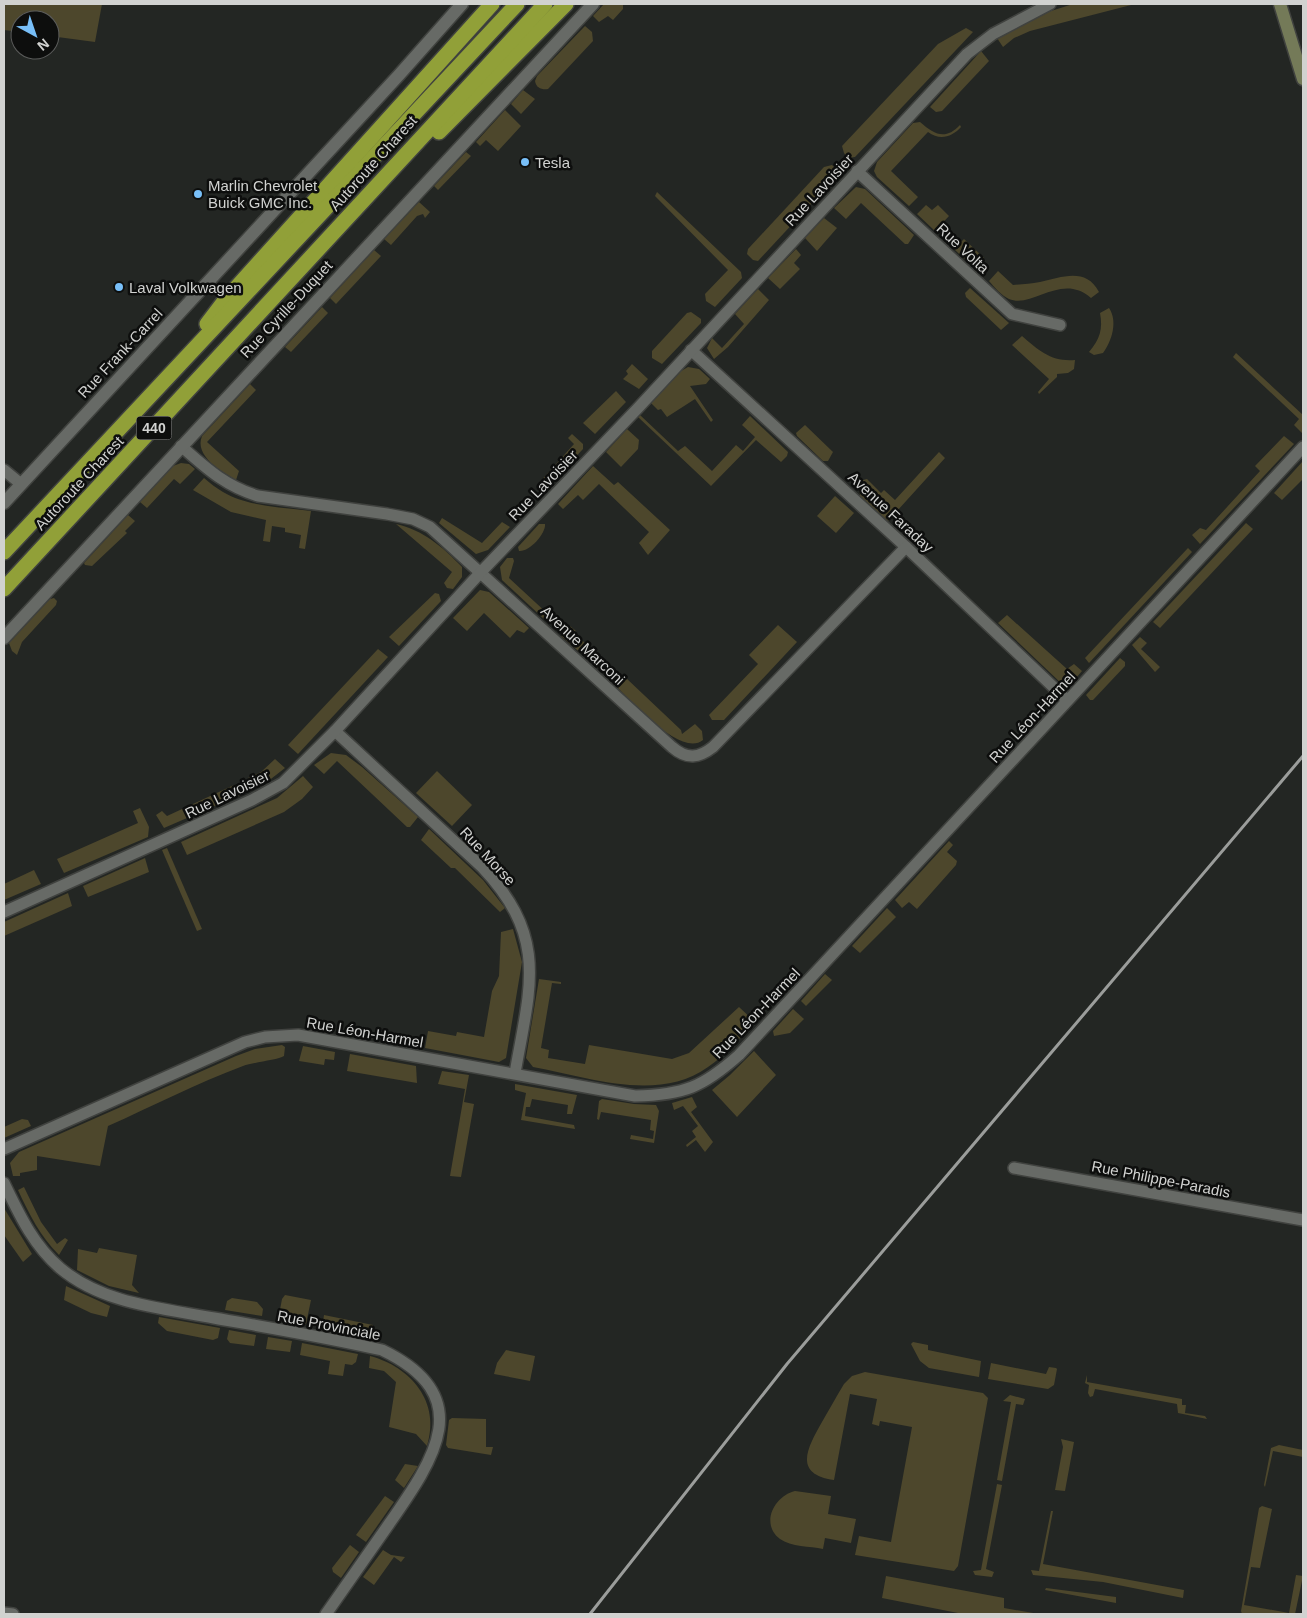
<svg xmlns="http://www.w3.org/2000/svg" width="1307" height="1618" viewBox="0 0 1307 1618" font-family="Arial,sans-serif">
<rect width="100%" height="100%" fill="#232623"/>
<g fill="#4d472c">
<path d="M4,4h98l-7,38 -45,-6v-16h-30v12l-16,-2z"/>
<path d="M604,4h19v5l-10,11 -5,-4 -9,6 -6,-6z"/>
<path d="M1073,4h62l-105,27 -16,7 -11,9 -6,-9 35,-21z"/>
<path d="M585,26l7,6 1,9 -45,48c-6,1 -12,-1 -13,-8l2,-5z"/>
<path d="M966,28l7,4 -118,125 -7,1 -4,-5 -2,-7 96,-102z"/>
<path d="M981,51l8,10 -47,50 -6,1 -6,-5z"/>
<path d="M523,90l12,9 -14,15 -10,-10z"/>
<path d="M505,110l16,16 -23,25 -12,-11 -6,6 -4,-4z"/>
<path d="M920,122c14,12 25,19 40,3l1,2c-9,10 -21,14 -33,5l-37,39 27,26 -9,9 -32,-29 -3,-6 3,-9 36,-39z"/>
<path d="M466,152l5,4 -33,34 -4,-4z"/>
<path d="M832,165l5,5v6l-79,85 -5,-1 -6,-6 1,-5 76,-82z"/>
<path d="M856,187l9,2 49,46 -6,9h-3l-44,-41 -15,16 -12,-11z"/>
<path d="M657,192l84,80 1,6 -27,29 -9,-6 -1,-7 23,-24 -73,-74z"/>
<path d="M419,202l11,10 -5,6 -2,-4 -6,2 -26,29 -7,-6z"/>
<path d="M926,205l6,5 6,-5 11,11 -14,15 -18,-17z"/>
<path d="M824,218l13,10 -20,23 -12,-13z"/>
<path d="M964,239l20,19 -6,6h-8l-16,-15z"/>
<path d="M796,249l5,6 -7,8 6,6 -20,20 -12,-11z"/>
<path d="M374,250l7,6 -45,48 -6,-6z"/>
<path d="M998,271l15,14c9,-1 18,-1 27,-3 22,-5 46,-15 59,10l-8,6c-30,-26 -58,11 -82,1 -7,-3 -15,-12 -20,-18z"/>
<path d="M970,288l39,35 -8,7 -35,-33 -1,-4z"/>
<path d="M758,289l11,11 -41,47 -14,12 -7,-11 5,-10 10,10 22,-24 -9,-10z"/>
<path d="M322,307l6,6 -37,39 -6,-5z"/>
<path d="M1109,308c9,13 3,33 -6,45l-9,2 -5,-3c11,-13 14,-23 11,-39z"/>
<path d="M691,312l10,7v4l-39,41 -10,-6v-7l35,-38z"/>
<path d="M1022,336c17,15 30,26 53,24l-1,9 -6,4 -11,1v3l-18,17 -1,-2 11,-13 -37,-34z"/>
<path d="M1236,353l67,62v19l-9,-9 5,-6 -66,-62z"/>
<path d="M632,364l16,15 -9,10 -16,-10 5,-5 -2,-3z"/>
<path d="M688,367l11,2 11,10 -4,5 -16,2 23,34 -2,2 -16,-23 -28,18 -6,-8 -3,1 -7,-7 30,-32z"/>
<path d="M250,384l6,6 -49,52 32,29 -3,9c-15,-9 -42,-24 -34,-44z"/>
<path d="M616,391l10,11 -31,32 -12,-11z"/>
<path d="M640,415l38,36 7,-5 27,25 24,-26 7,6 12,-14 -13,-12 8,-9 38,36 -1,4 -6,6 -25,-22 -45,46 -73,-69z"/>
<path d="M805,425l28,27 -5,9h-5l-26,-25 -1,-3z"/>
<path d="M627,429l12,11 -1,9 -17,18 -15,-15z"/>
<path d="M572,434l11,10v5l-38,40 -6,-6 35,-39 -6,-6z"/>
<path d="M1284,436l10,8 -94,100 -8,-9 8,-7 6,2 54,-59 -5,-5z"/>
<path d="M939,452l6,6 -57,63 -28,-25 -1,-10 4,-6 4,-1 14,14 3,-3 11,10z"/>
<path d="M1303,461v18l-21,21 -8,-7z"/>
<path d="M181,463l8,1 6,5 -15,15 -6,-5 -27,29 -7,-6 33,-36z"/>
<path d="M593,466l21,19 4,-3 52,48 -22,25 -9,-12 10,-11 -50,-48 -16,16 -5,-5 -15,14 -5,-5z"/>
<path d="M204,478c6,5 12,10 19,14 25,15 60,15 88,19l-6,38 -6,-1 2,-13 -16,-3v-4l-13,-2 -2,16 -7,-1 3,-21 -35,-8 -38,-22z"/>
<path d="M835,496l19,17 -18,20 -19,-17z"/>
<path d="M128,515l7,6 -10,10 2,2 -35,33 -7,-1 -1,-2z"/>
<path d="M442,518l40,25 20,-21 8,5 -22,23 -12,4 -37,-31z"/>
<path d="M1246,523l7,6 -93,99 -7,-6z"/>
<path d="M396,524c27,6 47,23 66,43v10l-9,12 -6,-1 -3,-5 8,-11z"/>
<path d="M539,524h6c1,10 -16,28 -26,27l-1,-4z"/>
<path d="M1188,548l4,4 -103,111 -4,-5z"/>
<path d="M507,558h6l1,3 -5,17 40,37 -2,3 -3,1 -42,-39 -2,-13z"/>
<path d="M480,590l9,2 40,36 -5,5 -7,-3 -7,8 -26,-25 -17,18 -14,-13z"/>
<path d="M435,593l4,1 2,7 -42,45 -10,-9z"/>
<path d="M54,598l3,3 -1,4 -34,37 -5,13 -5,-4 -3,-8 41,-44z"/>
<path d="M1007,615l60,54 7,-5 8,7 -12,14h-7l-65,-62z"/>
<path d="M778,625l19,17 -73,78h-12l-3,-5 49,-51 -9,-9z"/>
<path d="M570,626l6,5 -2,2 32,29 -7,7 -38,-33z"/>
<path d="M1140,637l7,6 -6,6 19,18 -5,5 -23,-27z"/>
<path d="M378,649l10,8 -90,97 -10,-9z"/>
<path d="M1120,658l5,4v4l-32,34h-3l-4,-5z"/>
<path d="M623,678h3l55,52 1,4 13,-10 7,7 1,9c-22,18 -72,-39 -87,-54z"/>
<path d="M331,753l15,2 16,12 56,50 -8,10h-3l-70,-66 -13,13 -10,-9z"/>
<path d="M275,759l10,9 -18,14 -15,7 -4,-11 13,-6z"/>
<path d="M437,771l35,34 -20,21 -36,-33z"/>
<path d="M303,776l10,11 -11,12 -18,13 -97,43 -6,-13 96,-44z"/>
<path d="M234,785l6,10 -76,33 -8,-13 6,-4 5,5z"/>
<path d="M140,808l9,19 -1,10 -84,36 -7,-14 81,-36 -5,-12z"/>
<path d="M429,829l54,51 22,28 -5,4 -45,-44h-4l-30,-28z"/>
<path d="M949,841l4,4 -6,7 10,9 -1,4 -39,44 -8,-7 -7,6 -7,-8z"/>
<path d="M167,848l35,81 -5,2 -35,-81z"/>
<path d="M145,858l4,14 -61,25 -5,-11z"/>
<path d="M34,870l7,14 -37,16v-16z"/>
<path d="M68,893l4,13 -68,30v-14z"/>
<path d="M887,908l9,9 -36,36 -8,-7z"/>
<path d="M513,929l9,33 -16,96 -7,4 -74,-14 3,-17 28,5 1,-4 27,5 8,-46 7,-15 2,-44z"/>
<path d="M825,974l7,6 -26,26 -5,-5z"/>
<path d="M539,979l22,3v2l-9,-1 -11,65 8,2 -1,8 37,6 4,-19 83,14 17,-6 50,-46 16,15c-15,15 -29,33 -47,45 -50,36 -120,10 -175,0l-7,-9z"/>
<path d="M793,1009l11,10 -14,14 -16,3 -1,-5z"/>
<path d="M282,1045l3,2 -1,9c-6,4 -30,6 -41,10 -46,17 -90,40 -135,60l-8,40 -63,-10v14l-17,3v3h-7l-3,-13 9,-11 217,-96 19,-7z"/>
<path d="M303,1046l32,6 -1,8 -9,-1 -1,6 -25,-4z"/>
<path d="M754,1051l22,24 -39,42 -25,-27 18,-15z"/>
<path d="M350,1054l66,12 1,17 -70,-12z"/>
<path d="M442,1071l27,4 -5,27 10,2 -13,73 -11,-1 15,-87 -27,-5z"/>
<path d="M515,1084l62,11 -5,19h-5l1,-9 -36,-6 -2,8h-4l-1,9 49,9 1,4 -54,-9 5,-27 -11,-3z"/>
<path d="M692,1097l5,10 -6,5 22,30 -8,10 -9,-12 -9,7 -1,-2 10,-8 -4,-6 6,-5 -15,-20 -9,4 -2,-7z"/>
<path d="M602,1099l32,5 22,1 3,6 -5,32 -24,-4 1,-4 22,4 1,-8 -4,-1 1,-10 -50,-8 -2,8 -2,-1 2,-18z"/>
<path d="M22,1119l6,1 3,6 -27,12v-11z"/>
<path d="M24,1187l17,35 16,22 8,-6 3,2 -9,15c-19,-19 -30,-41 -41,-65z"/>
<path d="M4,1208l28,46 -9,8 -19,-27z"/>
<path d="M99,1248l38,7 -5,30 7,8 -30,-7 -32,-16 1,-21 19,4z"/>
<path d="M66,1286l44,20 -3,11 -16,-4 -27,-13z"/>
<path d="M285,1295l26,5 -5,24 -28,-4 4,-21z"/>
<path d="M232,1298l25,4 6,7 -1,7 -37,-6 2,-9z"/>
<path d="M324,1315l49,10 -1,11 -50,-8z"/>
<path d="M159,1317l61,11 -2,10 -5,2 -46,-9 -9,-8z"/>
<path d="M229,1330l27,5 -2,11 -24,-3 -3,-4z"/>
<path d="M268,1337l24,4 -2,11 -24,-3z"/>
<path d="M913,1342l15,3v5l53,11 -2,16 -50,-9 -9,-7 -9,-17z"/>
<path d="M302,1343l56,11 -2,8 -4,3 -7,-1 -2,12 -15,-2 2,-13 -30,-6z"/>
<path d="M506,1350l29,6 -5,25 -36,-7 3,-11z"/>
<path d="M370,1356c41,11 71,46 57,90l-11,-12 -27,-7 7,-45 -12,-11 -15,-3z"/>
<path d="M991,1363l55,11 3,-7 7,1 1,1 -3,16 -6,4 -60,-10z"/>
<path d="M865,1372l118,21 5,5 -30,168 -4,5 -99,-16 4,-19 32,6 21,-115 -32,-6 -1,5 -7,-2 5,-25 -27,-5 -16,86c-42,-6 -26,-33 -12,-58 7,-12 14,-25 22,-38l8,-8z"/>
<path d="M1087,1375v7l95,17v6h4l-1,8 20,3 2,3 -29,-6 -1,-9 -82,-15 -2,7 -3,1 -2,-4 1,-8 -4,-2z"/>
<path d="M1010,1395l15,4 -2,6 -7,-1 -14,77 -5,-1 14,-78 -8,-1z"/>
<path d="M452,1418l34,1v28h7l-2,8 -43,-7 -2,-3 3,-25z"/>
<path d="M1061,1439l13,3 -9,49 -10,-1 8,-43z"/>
<path d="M1279,1445l24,5v7l-30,-6 -8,36 -1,-2 7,-37z"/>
<path d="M405,1464l13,2 -14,22 -9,-8z"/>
<path d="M997,1484l5,1 -16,84 8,3 -2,5 -17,-2 -2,-4 8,-1z"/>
<path d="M795,1491l36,5 -3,18 28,5 -5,24 -26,-5 -2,11c-13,-3 -32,-2 -43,-10 -20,-15 -6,-43 15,-48z"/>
<path d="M385,1496l9,6 -28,40 -10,-7z"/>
<path d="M1262,1506l10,3 -12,59 -9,-1 -7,38 45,8 7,-38 7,1 -8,38h-53l-1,-3 18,-103z"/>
<path d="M1051,1511h2l-10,53 141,26 -1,8 -80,-16 -70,-7 -2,-5 8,1z"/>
<path d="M350,1545l9,7 -18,26 -8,-6 -1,-4z"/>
<path d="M383,1550l8,5 14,2 -4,5 -7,-5 -20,28 -11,-8z"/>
<path d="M886,1576l118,22v10l35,6h-76l-81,-16z"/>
<path d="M1046,1588l70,9v6l-71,-13z"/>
</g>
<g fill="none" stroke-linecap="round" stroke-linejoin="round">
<g stroke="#40423f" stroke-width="14">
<g id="minor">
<path d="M857,171l155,143 48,11"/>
<path d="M691,350l215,197 161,153"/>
<path d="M181,446c25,22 44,40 77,50l129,18 26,5 17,8 242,220c15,13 27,11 41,0l193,-200"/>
<path d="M4,470l17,14"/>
<path d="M335,731l147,136c67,71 48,120 33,206"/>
<path d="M4,912l248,-112 31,-17 52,-52 146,-159 157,-164 329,-354 26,-20 57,-30"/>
<path d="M4,1149l241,-107 20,-5 33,-2 337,61c49,-1 68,-9 104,-41l564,-608"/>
<path d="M1014,1168l289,52"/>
<path d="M4,1183c15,31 29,62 56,85 43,36 101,40 154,50 56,10 112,19 168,32 96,46 53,108 7,174 -21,30 -42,60 -63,90"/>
<path d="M4,1613l9,1"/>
</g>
</g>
<g stroke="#40423f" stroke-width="15">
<g id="tertiary">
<path d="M4,503l395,-428 63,-71"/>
<path d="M4,638l589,-634"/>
</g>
</g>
<g stroke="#40423f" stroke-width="15">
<path id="secondary" d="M1280,4l23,75"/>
</g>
<g stroke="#40423f" stroke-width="18">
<g id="motorway">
<path d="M439,132l127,-128"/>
<path d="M207,324l19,-25 266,-295"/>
<path d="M4,552l513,-548"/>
<path d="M4,589l541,-585"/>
</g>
</g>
<use href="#minor" stroke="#676a66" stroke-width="11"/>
<use href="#tertiary" stroke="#676a66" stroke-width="12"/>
<use href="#secondary" stroke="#747a58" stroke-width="12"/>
<use href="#motorway" stroke="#91a038" stroke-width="15"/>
<path stroke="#9b9d9b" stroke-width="3" d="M590,1614l197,-250 516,-608"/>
</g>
<g fill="#78bff8" stroke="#0d0e0d" stroke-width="2">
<circle cx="525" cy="162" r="5"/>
<circle cx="198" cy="194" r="5"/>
<circle cx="119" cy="287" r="5"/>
</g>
<g text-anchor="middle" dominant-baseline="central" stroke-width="5" stroke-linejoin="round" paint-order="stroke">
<rect fill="#0d0e0d" stroke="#969796" stroke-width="1" x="136.5" y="416.5" width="35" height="23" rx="4"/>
<g font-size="14" font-weight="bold" fill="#d1d2d0">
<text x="154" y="428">440</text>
</g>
<g font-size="15" fill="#d1d2d0" stroke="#0d0e0d" text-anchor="start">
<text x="535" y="162">Tesla</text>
<text x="208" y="185">Marlin Chevrolet<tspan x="208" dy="17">Buick GMC Inc.</tspan></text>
<text x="129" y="287">Laval Volkwagen</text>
</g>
<g font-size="15" fill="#d1d2d0" stroke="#0d0e0d">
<text transform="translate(373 163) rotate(-48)">Autoroute Charest</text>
<text transform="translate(819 190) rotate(-47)">Rue Lavoisier</text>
<text transform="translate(963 248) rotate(43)">Rue Volta</text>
<text transform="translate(286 309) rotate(-47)">Rue Cyrille-Duquet</text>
<text transform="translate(120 353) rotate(-47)">Rue Frank-Carrel</text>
<text transform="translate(79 483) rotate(-47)">Autoroute Charest</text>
<text transform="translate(543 485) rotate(-46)">Rue Lavoisier</text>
<text transform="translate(891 512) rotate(43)">Avenue Faraday</text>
<text transform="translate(583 645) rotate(43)">Avenue Marconi</text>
<text transform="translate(1032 717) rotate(-47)">Rue Léon-Harmel</text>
<text transform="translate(227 794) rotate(-26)">Rue Lavoisier</text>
<text transform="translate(488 856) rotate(47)">Rue Morse</text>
<text transform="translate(756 1013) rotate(-46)">Rue Léon-Harmel</text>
<text transform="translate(365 1032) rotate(10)">Rue Léon-Harmel</text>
<text transform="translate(1161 1179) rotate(11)">Rue Philippe-Paradis</text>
<text transform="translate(329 1325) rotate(11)">Rue Provinciale</text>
</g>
</g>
<rect width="1307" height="1618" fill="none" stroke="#d1d2d0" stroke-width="10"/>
<g transform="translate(35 35) rotate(140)"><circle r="24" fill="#0d0e0d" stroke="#5b5c5b"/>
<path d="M0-4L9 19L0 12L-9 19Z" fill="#78bff8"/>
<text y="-8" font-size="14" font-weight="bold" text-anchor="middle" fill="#d1d2d0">N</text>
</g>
</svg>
